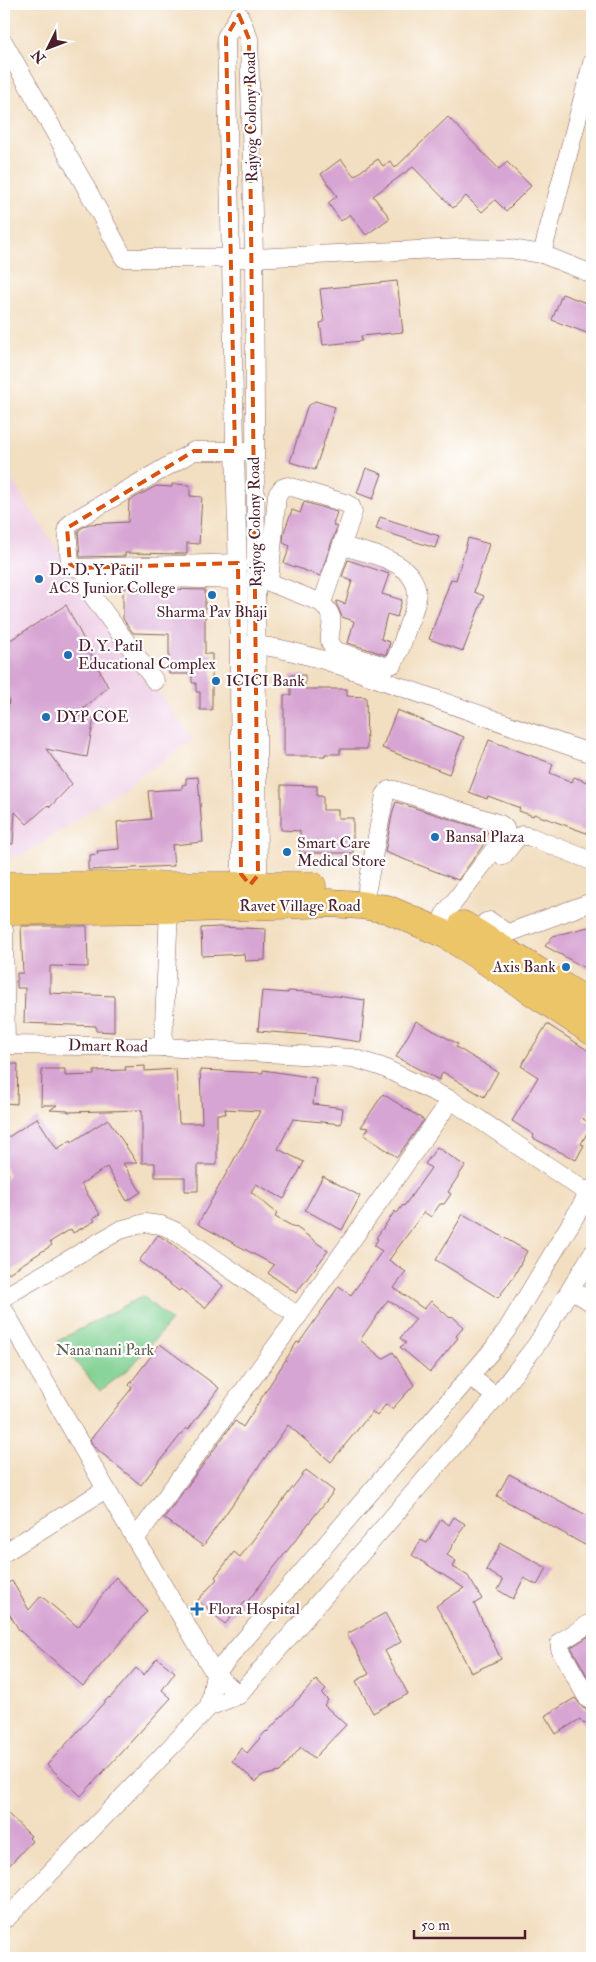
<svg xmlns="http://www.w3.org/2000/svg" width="596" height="1962" viewBox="0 0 596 1962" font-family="'IM FELL Double Pica',serif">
<rect width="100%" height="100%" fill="#fff"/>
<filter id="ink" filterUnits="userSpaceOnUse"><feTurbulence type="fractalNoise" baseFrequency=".02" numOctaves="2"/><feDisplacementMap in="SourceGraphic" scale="10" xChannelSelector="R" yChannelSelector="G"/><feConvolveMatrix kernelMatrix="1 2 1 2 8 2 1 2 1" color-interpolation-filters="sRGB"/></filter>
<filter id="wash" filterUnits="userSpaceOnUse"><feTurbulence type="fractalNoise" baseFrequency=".0096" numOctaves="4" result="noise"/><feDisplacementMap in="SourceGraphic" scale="20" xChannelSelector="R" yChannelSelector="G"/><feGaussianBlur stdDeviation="1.12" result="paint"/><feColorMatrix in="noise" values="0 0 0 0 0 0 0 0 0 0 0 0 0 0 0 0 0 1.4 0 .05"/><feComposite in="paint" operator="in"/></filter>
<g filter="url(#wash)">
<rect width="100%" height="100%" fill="#f2dec0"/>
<path fill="#efd0e6" d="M4,468l46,71 143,201 -170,116h-19z"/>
<path fill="#7fd091" stroke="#64785e" d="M143,1296l28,25 -41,47 -30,23 -42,-50z"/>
<g id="blocks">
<g fill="#d7a5d3">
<path d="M448,117l51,52 8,-7 24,24 -25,25 -11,-11 -13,12 -16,-16 -13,12 -40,-41 -40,29 17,22 -24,17 -16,-21 -9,7 -13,-18 9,-7 -16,-22 20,-15 13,17 24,-17 5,7 7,-5 5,7z"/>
<path d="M397,281l6,51 -42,4 1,5 -39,4 -3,-22 4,-1 -4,-33z"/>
<path d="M562,294l30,11v30l-40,-15z"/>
<path d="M315,401l20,6 -20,63 -25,-8 17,-55z"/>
<path d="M366,468l16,6 -9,25 -16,-6z"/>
<path d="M172,484l18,1v11l12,1 -3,47 -12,-1v11l-62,-1v3l-45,1 -2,-25 2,-3 9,-5 39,-2 1,-21 27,-15 16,1z"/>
<path d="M304,502l33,10 -4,13 4,2 -17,49 -36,-13 6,-17 -7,-3 1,-11 8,-22 8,3z"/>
<path d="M380,517l59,19 -4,12 -59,-19z"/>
<path d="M468,538l21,6 -15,48 10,4 -21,55 -34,-12 22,-60 5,1z"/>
<path d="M348,560l41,14 -7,20 20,6 -5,17 -10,-3 -6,25 9,3 -4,13 -38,-12 6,-22 -12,-4 -6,-14 1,-2 8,3 7,-23 -10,-4z"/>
<path d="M123,588l82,2v64h7v56h-12v-18h-4v-9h-4v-9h-23v-40l-36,-1 -10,-14z"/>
<path d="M66,605l42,82 -33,29 19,2 -7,39 -41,-8 26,35 -22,23 -2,-2 -21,19 -12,-12 -2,32 -9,-1v-103l5,-41 -5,-8v-47z"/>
<path d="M291,675h14v14h42v7l19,1 1,52h-27v5h-15v2h-41v-61h7z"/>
<path d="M397,710l67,27 -15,37 -67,-26z"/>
<path d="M489,740l64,24 -3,9 22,9 2,-5 18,7v51l-58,-21 -1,2 -14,-5 1,-3 -32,-12 -1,3 -18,-7z"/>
<path d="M198,777l5,65 -31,3 2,21 -86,4v-9h2v-6l8,-1 -1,-3 22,-2 -2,-27 34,-3 -3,-28 34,-2v-4l4,-1v-6z"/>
<path d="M281,785l36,1v10h6v14h15v8h15v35h-53v-22l-19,-1z"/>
<path d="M396,802l92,29 -6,16 -24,33 -73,-28 8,-41z"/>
<path d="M21,926h66l1,41 -38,-1v27l64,3v36l-18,-1v-5l-72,-3 1,-35h-8v-15h6z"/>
<path d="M592,926v46l-47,-26 8,-10z"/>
<path d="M219,927l47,2 -1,31 -20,1 -1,-7 -42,2 -1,-28z"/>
<path d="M262,991l26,2v-2l20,1 57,8 -4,42 -50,-7 -53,-4z"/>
<path d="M416,1021l42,23 -2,3 42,25 -14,25 -41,-25 -4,8 -43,-23z"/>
<path d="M547,1024l45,29v51l-9,15 9,5 -11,20 3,1 -8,15 -43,-22 1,-3 -22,-14 26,-44 -17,-11z"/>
<path d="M4,1064h14l-1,40 -13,-1z"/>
<path d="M145,1066v5l31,-2 3,54h23l-2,-53 63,3v-3l53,8 -3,26 30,4 -2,16 -48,-5 -15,30 26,13 -20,37 -28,-15 -5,8 26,21 -2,4 21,11v-1l32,24 -32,42 -28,-20 6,-8 -76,-41 43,-77h1l18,-36 -35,-2 1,5h-9v51h-19v26h-13v-14h-30v-14h-13v-53l-74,2v-1l-18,-1 7,-5h-16l1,-36h23v7l29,-1v-4l32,-1 -1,-3z"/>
<path d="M383,1094l41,26 -27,37 -33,-22 5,-7 -8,-1z"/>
<path d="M37,1118l20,31 14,-9 1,2 36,-23 29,44h-14l18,29 -14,9 -20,-34 -26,17 19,30 -7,4 2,3 -22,12 -2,-4 -21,13 2,3 -48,31v-97l5,-4 -5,-9v-26z"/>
<path d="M437,1147l28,19 -17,26 3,2 -7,10h-4l-9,13 -7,-5 -35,48 17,12 -12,16 30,21 7,-8 19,17 2,-2 12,11 -8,9 2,2 -28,34 -30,-25 6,-4 -6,-5 16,-19 -28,-19 -28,40 23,19 10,-7 21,33 -22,24 -6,-5 -9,12 -5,-4 -41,50 -43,-37 -85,121 -39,-28 71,-97 8,6 54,-85 2,1 40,-57 12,9 31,-44 -8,-5 4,-7 -2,-1 19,-27 2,2 6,-8 1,1 27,-38 -6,-4z"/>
<path d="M323,1176l37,20 -18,34 -37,-20z"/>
<path d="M463,1214l64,37 -13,25 -16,22 -62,-38z"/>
<path d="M158,1235l13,8 52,43 -18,22 -24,-19 -2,2 -40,-30z"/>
<path d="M160,1344l59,44 -31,42 -2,-2 -45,57 -47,-38 -4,-7 42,-52 -3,-3z"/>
<path d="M306,1470l28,21 -87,111 -1,-1 -21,23 -27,-24 19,-21 -2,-2 19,-25 6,5z"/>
<path d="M509,1474l83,44v31l-95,-53z"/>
<path d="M454,1517l11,7 -18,31 9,6 -3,6 15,9 14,23 -8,5 27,55 -30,14 -23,-47 -12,-20 28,-18 -52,-33 9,-15 6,3 14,-24 8,6z"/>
<path d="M501,1543l46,25 -10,17 -13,-7 -11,21 -15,-9 5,-10 -17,-10z"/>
<path d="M116,1577l31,34 -64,75 -64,-56 -15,-25v-20l8,-4 17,29 12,-14 37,31z"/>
<path d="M385,1613l16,29 -16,9 23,43 -35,19 -17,-32 13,-7 -22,-40z"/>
<path d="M592,1634v51l-21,-38z"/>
<path d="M157,1658l18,14 -13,18 9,8 -90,98 -34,-31 62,-68 1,1 26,-30 8,7z"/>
<path d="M316,1680l10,10 -4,4 6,6 -4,5 22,20 -32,33 -13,-11 -21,25 -19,4 -5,6 -24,-21 9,-13 6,5 19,-22 1,1z"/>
<path d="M575,1698l8,10 9,4v7l-8,5 -4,-5 -24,15 -11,-18z"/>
<path d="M4,1810l27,26 -2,2 3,3 -28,30z"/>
</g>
</g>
</g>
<g filter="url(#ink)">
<use href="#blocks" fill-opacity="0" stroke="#85625f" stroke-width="1"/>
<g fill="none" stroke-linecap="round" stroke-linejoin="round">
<g stroke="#85625f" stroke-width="19">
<g id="street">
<path d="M239,15l-13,22 12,543 3,294 9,11v8"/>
<path d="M239,15l10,24 5,219 4,617 -8,10"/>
<path d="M4,43l79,139 41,76h130l204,-10 53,1 31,5 50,20"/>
<path d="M542,254l50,-191"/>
<path d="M238,563l-161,5 -7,-4 -3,-36 6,-7 121,-70h52"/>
<path d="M256,577l66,26 31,-91 -2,-6 -6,-3 -57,-17 -6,2 -5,7 -8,87"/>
<path d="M322,603c3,4 8,9 9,14 3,14 -8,23 6,34l48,15 8,-2c7,-12 11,-26 15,-39 5,-12 12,-28 7,-41 -10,-26 -50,-31 -73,-38"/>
<path d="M246,645c27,0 55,9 81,16l265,93"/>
<path d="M155,681l-69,-94v-7l4,-4 148,4"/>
<path d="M503,856l13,-17 6,-4 9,2 61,24"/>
<path d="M367,888l18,-93 4,-5h6l105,34 5,4 1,6 -62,81"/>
<path d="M4,930l2,115"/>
<path d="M476,932l10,-10 4,-1 17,12 4,-1 81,-30"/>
<path d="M4,1045l159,2 190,11 29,9 69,33 138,94"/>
<path d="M163,1047l6,-138"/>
<path d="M571,1289l21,14"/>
<path d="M4,1297l116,-67 25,-7 16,2 14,6 123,85"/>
<path d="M4,1310l102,179 109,185 24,21"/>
<path d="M470,1376l26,21"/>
<path d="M136,1538l162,-222 153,-216"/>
<path d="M4,1553l102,-64"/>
<path d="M592,1622l-32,20v7l28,50 4,2"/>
<path d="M209,1707l6,-33 279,-326 14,-20 84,-140"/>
<path d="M4,1915l3,3 202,-211 30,-12 257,-298 41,-53 55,-90"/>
</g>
</g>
<g stroke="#85625f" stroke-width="29">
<g id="primary">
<path d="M4,886h308"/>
<path d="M4,911l165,-2 161,-6 30,2 27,4 60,26 145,96"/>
<path d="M463,925l129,80"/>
</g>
</g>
<use href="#street" stroke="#fff" stroke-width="18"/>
<use href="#primary" stroke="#edc569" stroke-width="28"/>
</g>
</g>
<path fill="none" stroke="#d8530f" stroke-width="4" stroke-dasharray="10 6" stroke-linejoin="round" d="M239,15l10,24 9,836 -8,10 -9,-11 -3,-311 -161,5 -7,-4 -3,-36 127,-77h41l-9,-414z"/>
<g fill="#1f6fb2" stroke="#fff" stroke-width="2">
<circle cx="39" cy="579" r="5"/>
<circle cx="212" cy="595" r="5"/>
<circle cx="68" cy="655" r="5"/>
<circle cx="216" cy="681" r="5"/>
<circle cx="46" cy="717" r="5"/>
<circle cx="435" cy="837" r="5"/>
<circle cx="287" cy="852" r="5"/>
<circle cx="566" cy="967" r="5"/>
<path d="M194.5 1601.5h5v5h5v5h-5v5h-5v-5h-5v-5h5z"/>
</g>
<g text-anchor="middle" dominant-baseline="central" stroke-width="4.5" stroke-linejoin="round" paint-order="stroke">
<g font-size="16" fill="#4a1f2b" stroke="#fff">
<text transform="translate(251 117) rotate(-91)">Rajyog Colony Road</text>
<text transform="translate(255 522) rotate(-91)">Rajyog Colony Road</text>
<text x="300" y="906">Ravet Village Road</text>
<text transform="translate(108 1046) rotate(1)">Dmart Road</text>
</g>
<g font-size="16" fill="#4a1f2b" stroke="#fff" text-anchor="start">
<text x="49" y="570">Dr. D. Y. Patil<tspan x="49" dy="18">ACS Junior College</tspan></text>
<text x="212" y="612" text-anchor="middle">Sharma Pav Bhaji</text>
<text x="78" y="646">D. Y. Patil<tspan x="78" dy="18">Educational Complex</tspan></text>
<text x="226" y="681">ICICI Bank</text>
<text x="56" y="717">DYP COE</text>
<text x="445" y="837">Bansal Plaza</text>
<text x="297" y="843">Smart Care<tspan x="297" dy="18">Medical Store</tspan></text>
<text x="556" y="967" text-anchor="end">Axis Bank</text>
<text x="208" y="1609">Flora Hospital</text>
</g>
<g font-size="16" fill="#5d5d4f" stroke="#fff">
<text x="105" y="1350">Nana nani Park</text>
</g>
</g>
<rect width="596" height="1962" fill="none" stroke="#fff" stroke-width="20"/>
<g transform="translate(48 48) rotate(228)" stroke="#ffffff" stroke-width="4" paint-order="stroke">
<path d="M0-4L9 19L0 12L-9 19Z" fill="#4a1f2b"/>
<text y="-8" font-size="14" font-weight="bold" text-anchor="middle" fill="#4a1f2b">N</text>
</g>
<path d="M414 1930v8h111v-8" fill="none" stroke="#4a1f2b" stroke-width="2.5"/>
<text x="421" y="1930" font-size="15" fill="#4a1f2b" stroke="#ffffff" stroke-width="4" paint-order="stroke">50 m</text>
</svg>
